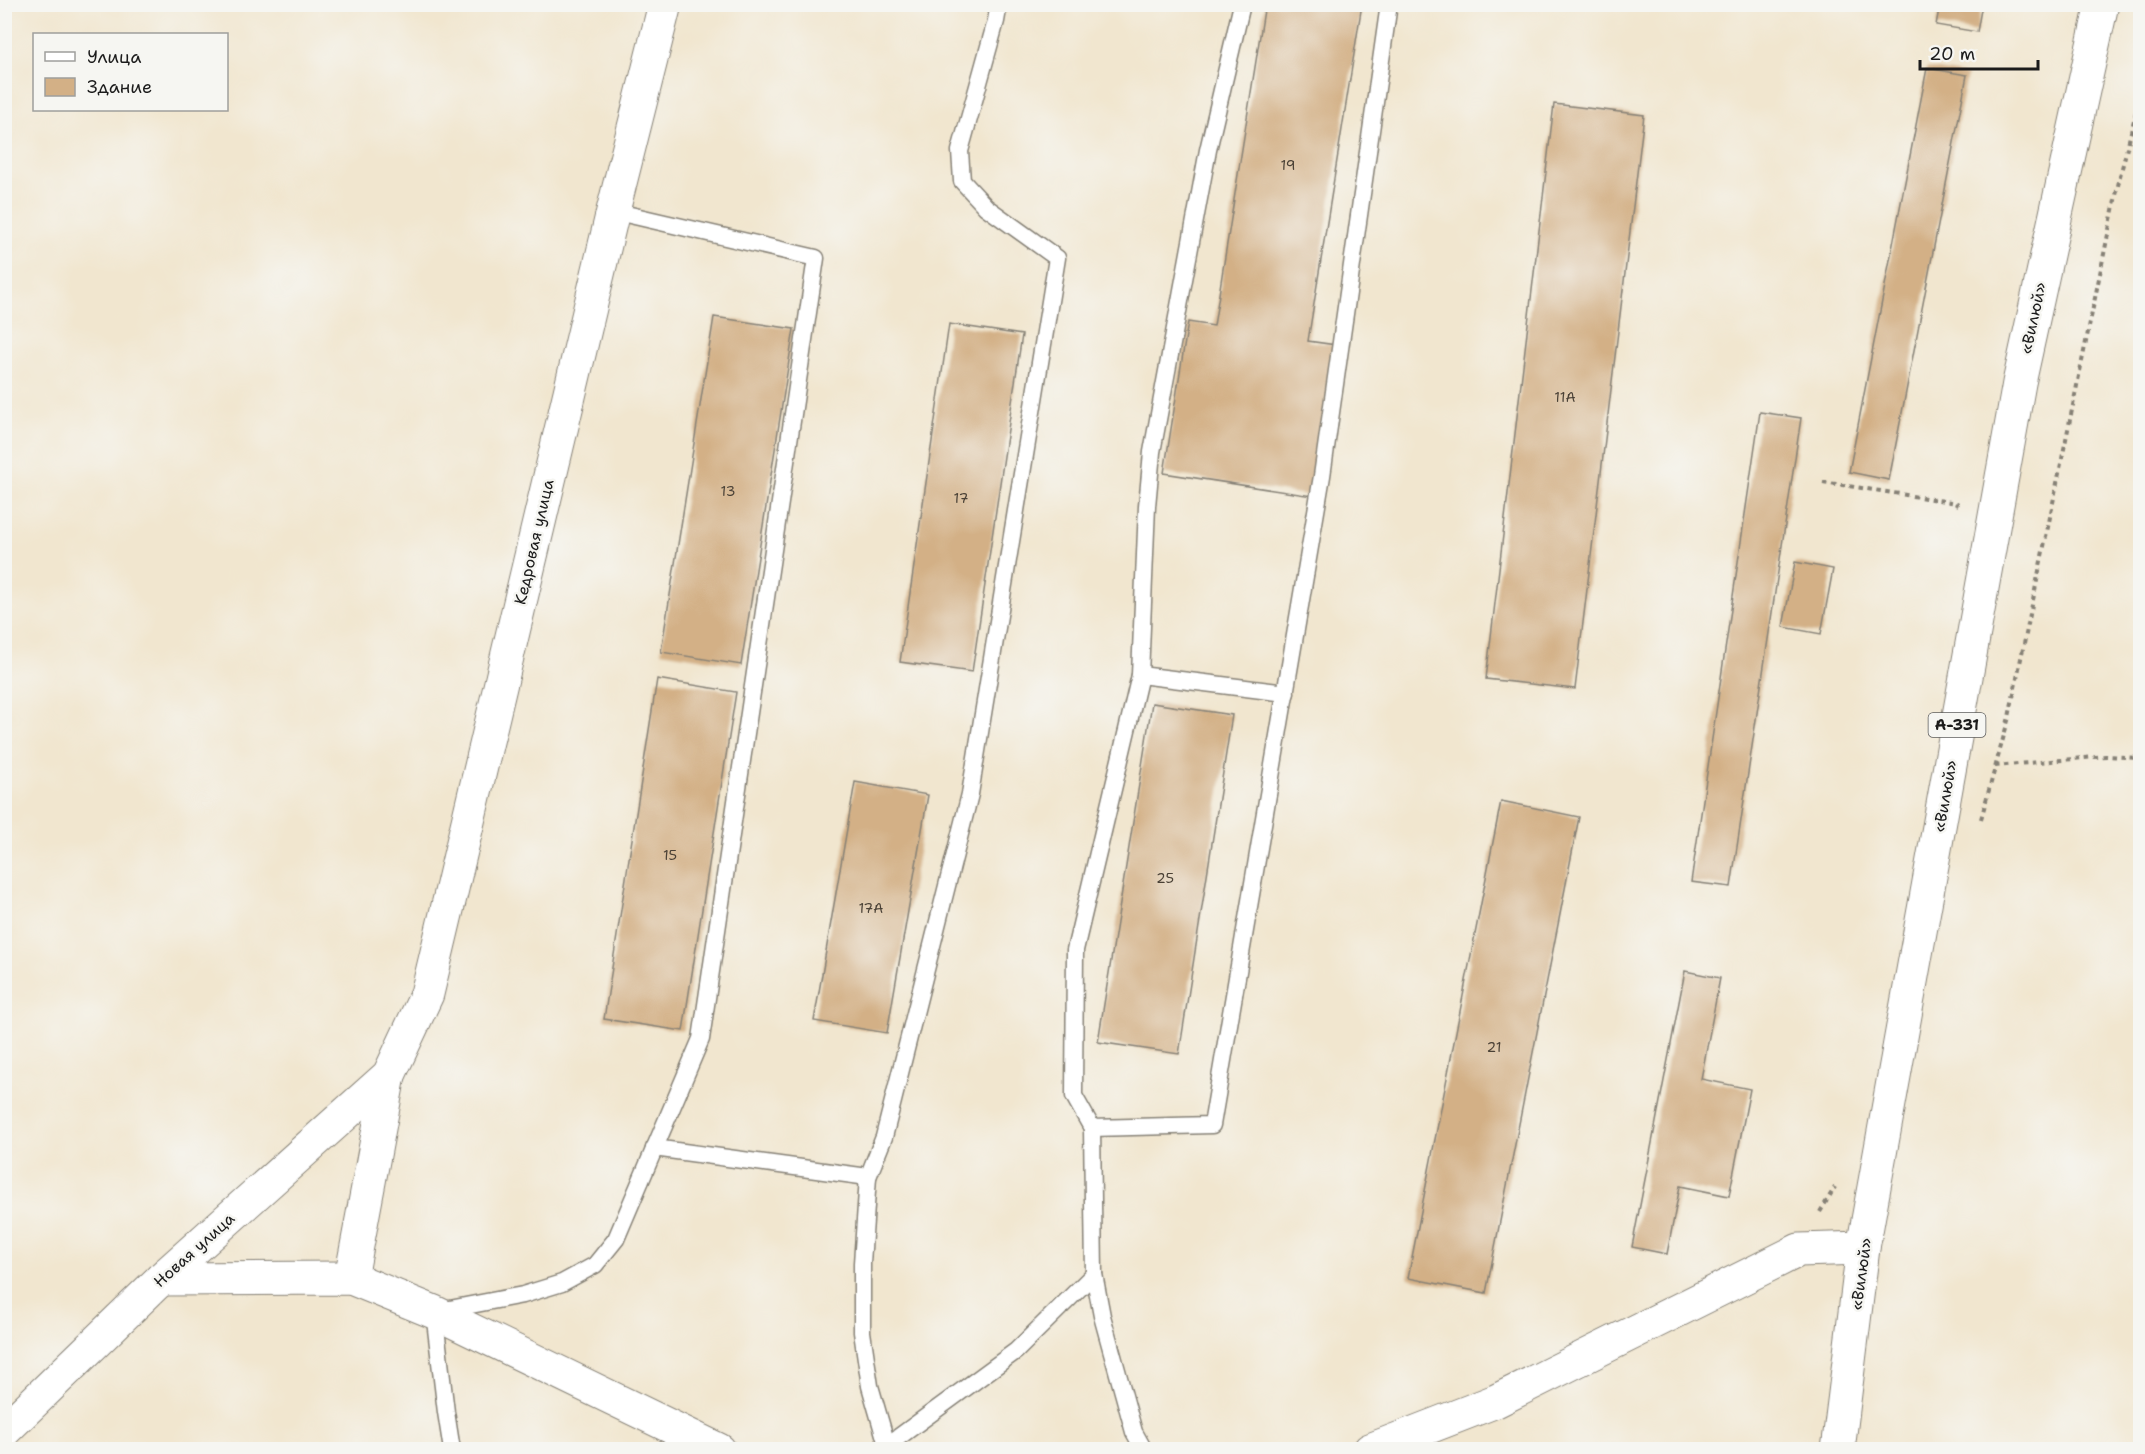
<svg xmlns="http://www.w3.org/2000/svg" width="2145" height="1454" viewBox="0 0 2145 1454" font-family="'Shantell Sans',sans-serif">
<rect width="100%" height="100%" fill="#f6f6f2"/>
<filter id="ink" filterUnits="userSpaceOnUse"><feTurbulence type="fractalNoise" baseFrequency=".0167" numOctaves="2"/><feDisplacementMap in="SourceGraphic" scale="12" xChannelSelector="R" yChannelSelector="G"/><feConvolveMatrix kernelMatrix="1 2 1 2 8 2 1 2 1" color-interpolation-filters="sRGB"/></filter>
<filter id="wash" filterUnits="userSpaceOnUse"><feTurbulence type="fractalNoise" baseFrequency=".008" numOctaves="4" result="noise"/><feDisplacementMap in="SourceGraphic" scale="24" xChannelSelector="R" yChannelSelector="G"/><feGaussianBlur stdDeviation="1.35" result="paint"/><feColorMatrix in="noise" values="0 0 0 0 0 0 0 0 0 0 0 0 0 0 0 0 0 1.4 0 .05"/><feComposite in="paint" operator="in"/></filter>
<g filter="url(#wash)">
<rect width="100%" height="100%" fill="#f1e6cf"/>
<g id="blocks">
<g fill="#d3b086">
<path d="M1265,4h97l-54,337 28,4 -24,151 -148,-23 24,-151 26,4z"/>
<path d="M1940,4h42l-5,28 -41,-7z"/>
<path d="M1927,68l40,7 -78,405 -40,-8z"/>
<path d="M1554,104l90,11 -69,574 -89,-10z"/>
<path d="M714,317l80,12 -53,336 -80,-13z"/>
<path d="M949,324l73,11 -50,337 -72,-10z"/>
<path d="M1760,412l41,6 -70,469 -40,-5z"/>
<path d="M1795,562l38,7 -12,65 -38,-7z"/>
<path d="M657,679l79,13 -53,339 -79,-12z"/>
<path d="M1152,703l80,12 -53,339 -81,-12z"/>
<path d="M855,782l73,13 -41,238 -73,-12z"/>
<path d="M1501,801l78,16 -93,476 -78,-15z"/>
<path d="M1685,971l35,7 -19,101 49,10 -21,107 -49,-10 -13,68 -35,-7z"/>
</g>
</g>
</g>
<g filter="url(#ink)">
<use href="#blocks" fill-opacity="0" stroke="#868176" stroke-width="1.5"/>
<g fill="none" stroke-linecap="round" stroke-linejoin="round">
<g stroke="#868176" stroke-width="19">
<g id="service">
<path d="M1242,4l-34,146 -56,302 -5,54 -7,169 -65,275 -1,146 18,32 120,-3 110,-649 67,-472"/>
<path d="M1140,675l146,18"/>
<path d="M654,1148l214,29"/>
<path d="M1094,1274l8,42 32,116 10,18"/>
<path d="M887,1445l-17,-59 -8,-54v-69l6,-86 16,-40 86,-343 87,-536 -71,-51 -24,-26 -2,-30 36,-130 3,-17"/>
<path d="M452,1450l-6,-38 -12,-100 89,-17 39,-12 33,-18 21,-26 85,-200 115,-781 -203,-47"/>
<path d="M881,1450l135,-99 78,-77 -2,-146"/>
</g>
</g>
<g stroke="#868176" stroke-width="35">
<g id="minor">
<path d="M351,1278l38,-203"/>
<path d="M161,1279l190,-1 83,34 285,138"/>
<path d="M1370,1450l126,-49 303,-151 64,-2"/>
</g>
</g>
<g stroke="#868176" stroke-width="35">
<path id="tertiary" d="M4,1431l157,-152 228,-204 38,-81 186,-783 52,-207"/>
</g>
<g stroke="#868176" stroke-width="35">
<path id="trunk" d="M1838,1450l25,-202 156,-865 83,-379"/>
</g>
<g stroke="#868176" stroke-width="4" stroke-dasharray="4.5 4.5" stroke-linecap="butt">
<path d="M1823,482l134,21 -1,3"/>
<path d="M1995,766l111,-10 34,2"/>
<path d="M1981,819l28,-102 111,-541 20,-80"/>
<path d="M1820,1212l15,-25"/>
</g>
<use href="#service" stroke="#fff" stroke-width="16"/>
<use href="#minor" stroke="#fff" stroke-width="33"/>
<use href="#tertiary" stroke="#fff" stroke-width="33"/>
<use href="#trunk" stroke="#fff" stroke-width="33"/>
</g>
</g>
<g text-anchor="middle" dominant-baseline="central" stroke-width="5" stroke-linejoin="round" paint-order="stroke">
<g font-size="14" fill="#4a4136">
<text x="1288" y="165">19</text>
<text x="1565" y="397">11А</text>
<text x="728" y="491">13</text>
<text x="961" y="498">17</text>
<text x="670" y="855">15</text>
<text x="1165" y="878">25</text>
<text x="871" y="908">17А</text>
<text x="1494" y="1047">21</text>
</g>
<rect fill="#f6f6f2" stroke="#5d5d5c" stroke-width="1.5" x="1928.5" y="713" width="57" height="24" rx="4.5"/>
<g font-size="15" font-weight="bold" fill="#1c1c1c">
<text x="1957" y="725">А-331</text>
</g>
<g font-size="16" fill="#1c1c1c" stroke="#f6f6f2">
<text transform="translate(2033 318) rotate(-78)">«Вилюй»</text>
<text transform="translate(534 542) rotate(-77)">Кедровая улица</text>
<text transform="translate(1945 796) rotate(-80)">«Вилюй»</text>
<text transform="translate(194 1250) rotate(-42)">Новая улица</text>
<text transform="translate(1861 1274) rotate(-82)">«Вилюй»</text>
</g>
</g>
<rect width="2145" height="1454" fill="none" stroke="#f6f6f2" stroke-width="24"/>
<rect x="33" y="33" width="195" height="78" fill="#f6f6f2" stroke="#9f9f9c" stroke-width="1.5"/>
<rect x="45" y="52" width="30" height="9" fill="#ffffff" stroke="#9f9f9c" stroke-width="1.5"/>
<text x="87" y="63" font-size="18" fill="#1c1c1c">Улица</text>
<rect x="45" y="78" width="30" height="18" fill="#d3b086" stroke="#9f9f9c" stroke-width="1.5"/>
<text x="87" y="93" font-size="18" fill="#1c1c1c">Здание</text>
<path d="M1920 60v9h118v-9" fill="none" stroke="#1c1c1c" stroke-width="3"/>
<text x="1929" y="60" font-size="18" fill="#1c1c1c" stroke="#f6f6f2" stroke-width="4.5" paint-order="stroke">20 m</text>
</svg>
